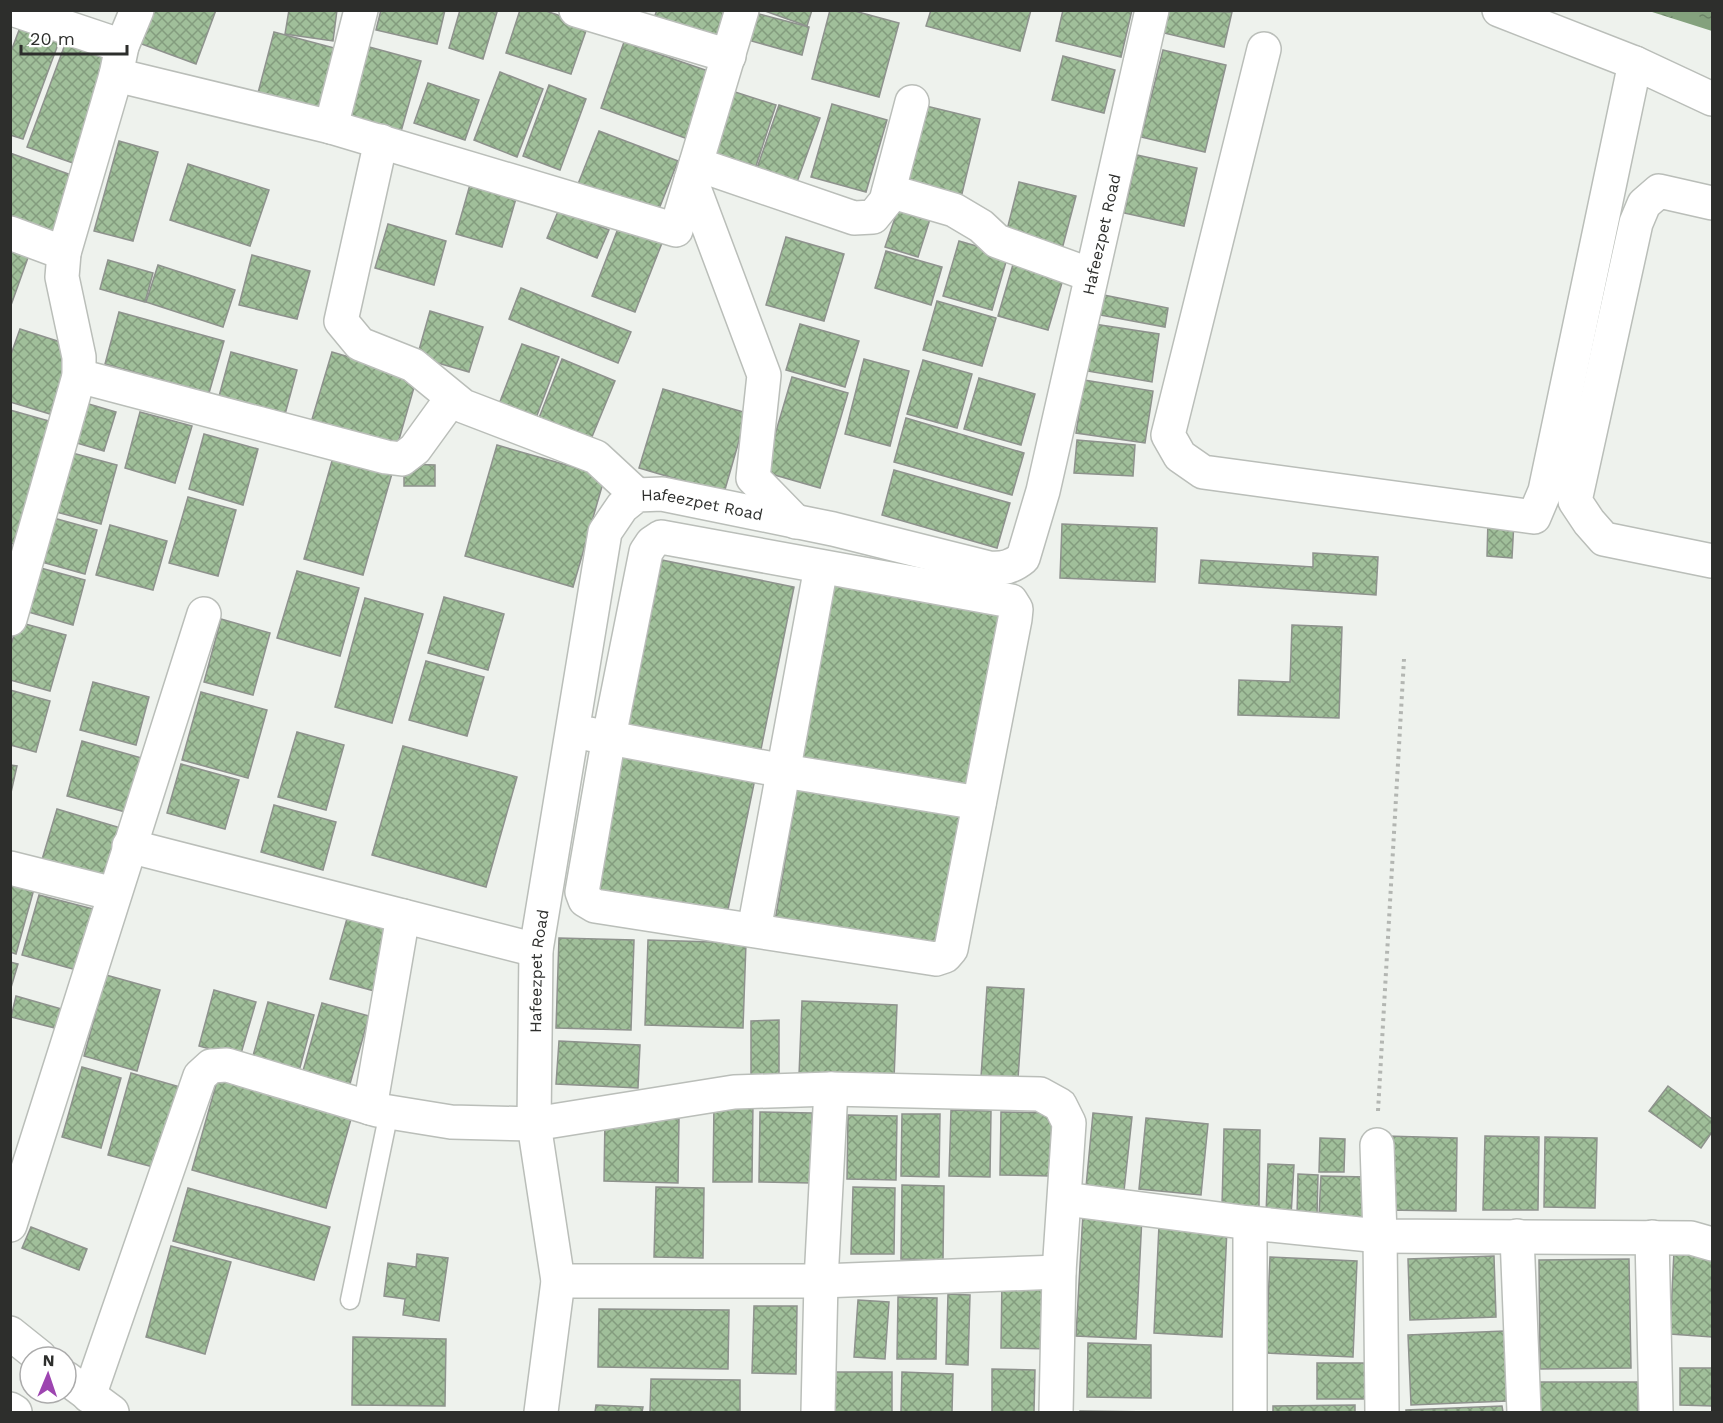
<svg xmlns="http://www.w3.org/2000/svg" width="1723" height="1423" viewBox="0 0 1723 1423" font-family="'Work Sans',sans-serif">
<defs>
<pattern id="water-ripples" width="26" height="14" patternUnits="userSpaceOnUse" patternTransform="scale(1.5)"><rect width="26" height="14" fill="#84a17d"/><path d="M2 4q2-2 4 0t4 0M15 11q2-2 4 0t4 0" fill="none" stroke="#6c8467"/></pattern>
<pattern id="building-cross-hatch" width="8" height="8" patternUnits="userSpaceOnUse" patternTransform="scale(1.5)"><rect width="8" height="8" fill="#a0bf9a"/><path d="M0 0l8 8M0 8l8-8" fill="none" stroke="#839c7e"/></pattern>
</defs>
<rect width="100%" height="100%" fill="#eef2ed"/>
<path fill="url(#water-ripples)" d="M1649,11h63v20z"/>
<g fill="url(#building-cross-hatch)" stroke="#8e928d" stroke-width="1.5">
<path d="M142,10h74l-20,54 -65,-24z"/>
<path d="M289,10h48l-4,31 -48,-7z"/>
<path d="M381,10h64l-8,34 -61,-14z"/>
<path d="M460,10h31l6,2 -14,47 -34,-11z"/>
<path d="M520,10h23l45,15 -17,49 -65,-21z"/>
<path d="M657,10h69l-13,36 -61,-23z"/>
<path d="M762,10h50l-5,16z"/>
<path d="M830,10h21l48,13 -20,74 -67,-18z"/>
<path d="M931,10h100l-11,41 -94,-25z"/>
<path d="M1063,10h69l-11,47 -65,-16z"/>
<path d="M1169,10l63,2 -8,35 -60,-14z"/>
<path d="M755,13l54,14 -7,28 -54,-15z"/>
<path d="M21,25l39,14 -37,100 -13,-4v-81z"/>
<path d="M274,32l64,17 -15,61 -65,-17z"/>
<path d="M67,39l45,16 -39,108 -46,-16z"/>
<path d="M624,42l87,30 -23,67 -87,-31z"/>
<path d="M362,45l59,16 -21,74 -58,-15z"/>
<path d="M1163,50l63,15 -21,87 -64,-15z"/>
<path d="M1063,56l52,14 -11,43 -52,-13z"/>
<path d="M500,72l43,17 -26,68 -43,-17z"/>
<path d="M428,83l51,17 -14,40 -51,-17z"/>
<path d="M549,85l37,14 -26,71 -37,-14z"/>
<path d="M735,92l41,13 -20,61 -40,-12z"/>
<path d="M832,104l55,16 -21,72 -55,-15z"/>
<path d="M779,105l41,13 -23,64 -40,-14z"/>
<path d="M922,105l58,14 -21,87 -58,-14z"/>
<path d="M599,131l79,30 -21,53 -79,-30z"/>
<path d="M119,141l39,11 -25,89 -39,-10z"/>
<path d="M10,153l64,23 -23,63 -41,-15z"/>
<path d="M1137,155l60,13 -13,58 -60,-13z"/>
<path d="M188,164l81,26 -19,56 -80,-26z"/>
<path d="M473,174l46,14 -17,59 -46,-13z"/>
<path d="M1019,182l57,14 -15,57 -56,-15z"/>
<path d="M899,206l32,10 -13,41 -33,-10z"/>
<path d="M559,209l50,21 -12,28 -50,-20z"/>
<path d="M388,224l58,17 -12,44 -59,-17z"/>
<path d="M619,226l43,17 -27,69 -43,-16z"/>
<path d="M786,237l58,17 -20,67 -58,-16z"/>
<path d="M959,241l49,14 -16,55 -49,-14z"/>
<path d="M10,245l20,7 -20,56z"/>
<path d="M886,251l56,16 -11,38 -56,-17z"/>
<path d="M252,255l58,16 -13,48 -58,-14z"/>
<path d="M108,260l45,13 -8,29 -45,-13z"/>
<path d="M1014,261l50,15 -16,54 -50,-14z"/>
<path d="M158,265l77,25 -12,37 -77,-25z"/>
<path d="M521,288l110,44 -13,31 -109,-44z"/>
<path d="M1104,295l64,13 -3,19 -65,-12z"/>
<path d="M937,301l59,17 -14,48 -59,-16z"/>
<path d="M430,311l53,16 -14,45 -52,-15z"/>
<path d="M119,312l105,29 -15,52 -104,-29z"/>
<path d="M800,324l59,17 -14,46 -59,-17z"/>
<path d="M1094,324l65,10 -7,48 -65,-11z"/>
<path d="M20,329l53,17 -23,68 -40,-12v-45z"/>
<path d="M522,344l37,13 -26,69 -37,-14z"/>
<path d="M231,352l66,18 -13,48 -66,-18z"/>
<path d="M332,352l85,25 -21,73 -86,-24z"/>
<path d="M562,359l53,22 -26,63 -52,-21z"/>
<path d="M864,359l45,12 -19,75 -45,-12z"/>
<path d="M923,360l49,14 -15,54 -50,-14z"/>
<path d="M792,377l56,16 -28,95 -56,-16z"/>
<path d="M979,378l56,16 -14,51 -57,-16z"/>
<path d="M1084,380l69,11 -8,52 -69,-10z"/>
<path d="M663,389l84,24 -23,80 -85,-25z"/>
<path d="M82,402l34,10 -12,39 -34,-10z"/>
<path d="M10,410l46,13 -35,123 -11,-3z"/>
<path d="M140,412l52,14 -17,57 -50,-15z"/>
<path d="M906,418l118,35 -12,42 -118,-33z"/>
<path d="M204,434l54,15 -15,56 -54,-16z"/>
<path d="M1077,440l58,5 -2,31 -59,-3z"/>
<path d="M497,445l108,31 -32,111 -108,-31z"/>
<path d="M65,451l52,14 -16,59 -52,-14z"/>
<path d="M334,454l59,16 -30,105 -59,-16z"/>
<path d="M404,464l31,1v21h-31z"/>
<path d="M894,470l116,33 -13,45 -115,-33z"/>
<path d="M188,497l48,13 -18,66 -49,-13z"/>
<path d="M50,517l47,13 -12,44 -47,-13z"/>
<path d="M1488,520l26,1 -2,37 -25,-2z"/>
<path d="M1062,524l95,4 -2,54 -95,-4z"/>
<path d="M110,525l57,16 -14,49 -57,-15z"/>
<path d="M1313,553l65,4 -2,38 -177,-12 2,-23 112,7z"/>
<path d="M662,560l132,27 -36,177 -132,-26z"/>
<path d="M37,567l48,13 -12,45 -48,-14z"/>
<path d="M297,571l62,17 -19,68 -63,-18z"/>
<path d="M828,580l176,30 -32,182 -176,-30z"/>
<path d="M444,597l60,17 -16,56 -60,-17z"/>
<path d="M365,598l58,16 -31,109 -57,-16z"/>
<path d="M221,619l49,14 -17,62 -49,-13z"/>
<path d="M18,622l48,13 -16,56 -40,-11v-32z"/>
<path d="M1292,625l50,2 -3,91 -101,-3 1,-35 51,2z"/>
<path d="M426,661l58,16 -17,59 -58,-16z"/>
<path d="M93,682l56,15 -13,48 -56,-15z"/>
<path d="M10,690l40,11 -14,51 -26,-7z"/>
<path d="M201,692l66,18 -19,68 -66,-18z"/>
<path d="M297,732l47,13 -18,65 -48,-13z"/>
<path d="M82,741l63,18 -16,54 -62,-17z"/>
<path d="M403,746l114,31 -31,110 -114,-32z"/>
<path d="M623,746l133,28 -30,145 -133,-28z"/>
<path d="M181,764l58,16 -14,49 -58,-16z"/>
<path d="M10,765l7,1 -7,31z"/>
<path d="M798,784l166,28 -24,137 -165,-28z"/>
<path d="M274,805l62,17 -13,48 -62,-18z"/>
<path d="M57,809l67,20 -16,53 -67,-19z"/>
<path d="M10,882l24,7 -18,65 -6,-2z"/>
<path d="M39,895l62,16 -17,61 -62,-17z"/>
<path d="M348,915l47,14 -17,63 -48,-13z"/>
<path d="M559,938l75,2 -3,90 -75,-2z"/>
<path d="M648,940l98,3 -3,85 -98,-3z"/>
<path d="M10,962l8,2 -8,27z"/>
<path d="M106,975l54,15 -23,81 -53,-15z"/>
<path d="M987,987l37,2 -6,90 -37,-2z"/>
<path d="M214,990l42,12 -16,55 -41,-11z"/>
<path d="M16,996l49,14 -6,19 -48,-12z"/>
<path d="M802,1001l95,4 -3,74 -95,-4z"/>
<path d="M268,1002l46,13 -16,60 -47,-12z"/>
<path d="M322,1003l47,13 -21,75 -47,-13z"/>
<path d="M779,1020v60l-28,1v-60z"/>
<path d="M559,1041l81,4 -2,43 -82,-4z"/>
<path d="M82,1067l39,11 -20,70 -39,-11z"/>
<path d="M131,1073l49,14 -23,81 -49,-13z"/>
<path d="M219,1074l134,38 -27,96 -134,-38z"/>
<path d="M1668,1086l44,33v13l-11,16 -52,-37z"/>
<path d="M714,1102h39l-1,80h-39z"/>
<path d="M951,1110l40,1 -1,66 -41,-1z"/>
<path d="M760,1112l52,1 -1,70 -52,-1z"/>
<path d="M1001,1112l51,1 -2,63 -50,-1z"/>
<path d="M1093,1113l39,4 -8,74 -38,-4z"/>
<path d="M902,1114h38l-1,63 -38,-1z"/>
<path d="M848,1115l49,1 -1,64 -49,-1z"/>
<path d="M605,1117l74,2 -1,64 -74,-2z"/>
<path d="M1146,1118l62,6 -7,71 -62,-6z"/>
<path d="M1224,1129l36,1 -1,77 -37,-1z"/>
<path d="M1385,1136l72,2 -1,73 -73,-1z"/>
<path d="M1485,1136l54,1 -1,73h-55z"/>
<path d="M1545,1137l52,1 -2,70 -51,-1z"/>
<path d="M1320,1138l25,1 -1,33h-25z"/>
<path d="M1268,1164l26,1 -3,51 -25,-2z"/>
<path d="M1298,1174l20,1 -1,41h-20z"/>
<path d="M1321,1176l46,1 -2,42 -46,-3z"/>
<path d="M902,1185l42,1 -1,74 -42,-1z"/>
<path d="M656,1187l48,1 -1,70 -49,-1z"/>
<path d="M853,1187l42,1 -1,66h-43z"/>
<path d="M188,1188l142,39 -16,53 -141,-39z"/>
<path d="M1083,1213l59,3 -6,123 -60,-3z"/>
<path d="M1159,1225l68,4 -5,108 -68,-4z"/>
<path d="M31,1227l56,22 -8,21 -57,-22z"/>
<path d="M171,1246l60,16 -26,92 -59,-17z"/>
<path d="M1674,1251l38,2v84l-42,-3z"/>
<path d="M417,1254l31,4 -9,63 -36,-6 2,-16 -21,-3 4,-33 28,4z"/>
<path d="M1494,1256l2,61 -86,3 -2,-61z"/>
<path d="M1270,1257l87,4 -4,96 -87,-4z"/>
<path d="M1629,1259l2,109 -91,1 -1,-109z"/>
<path d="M1002,1279h51l-1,70 -51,-1z"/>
<path d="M948,1294l22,1 -2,70 -22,-1z"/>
<path d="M898,1297l39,1 -1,61h-39z"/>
<path d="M858,1300l31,2 -4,57 -31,-2z"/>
<path d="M754,1306h43l-1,68 -44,-1z"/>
<path d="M599,1309l130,1 -1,59 -130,-2z"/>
<path d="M1504,1331l3,70 -96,4 -3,-70z"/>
<path d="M353,1337l93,2 -1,67 -93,-1z"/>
<path d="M1088,1343l63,2v53l-64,-1z"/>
<rect x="1317" y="1363" width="49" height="36"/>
<path d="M1680,1368h32v38l-32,-1z"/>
<path d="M992,1369l43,1 -1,42h-42z"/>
<rect x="835" y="1372" width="57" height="40"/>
<path d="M902,1372l51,2 -1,38h-51z"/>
<path d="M651,1379l89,1v32h-90z"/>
<path d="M1539,1382h99v30h-98z"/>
<path d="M596,1405l47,2 -1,5h-47z"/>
<path d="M1355,1405v7h-82v-6z"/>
<path d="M1502,1406l1,6h-97v-2z"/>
<path d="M1080,1411l76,1h-76z"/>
</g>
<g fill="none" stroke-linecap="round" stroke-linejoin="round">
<g stroke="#babeb9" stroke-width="21">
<path id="lane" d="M350,1300l39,-188"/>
</g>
<g stroke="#babeb9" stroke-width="36">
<g id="street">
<path d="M15,10l107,36"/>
<path d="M576,10l153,46"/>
<path d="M1499,10l136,53 77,36"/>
<path d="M1264,49l-96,386 12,21 23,16 331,45 11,-26 90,-428"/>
<path d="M116,75l215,52 345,103 66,-220"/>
<path d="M331,127l30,-117"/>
<path d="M381,141l-40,180 19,23 53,21 50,41 133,51 41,38"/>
<path d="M696,164l158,54 19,-1 13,-16 26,-99"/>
<path d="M691,180l73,195 -11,103 43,44"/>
<path d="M889,191l65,19 27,16 16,15 94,34"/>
<path d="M1712,203l-53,-12 -15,13 -8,19 -61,278 14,21 15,17 108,22"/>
<path d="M10,233l54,20"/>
<path d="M79,376l307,81 16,2 13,-10 37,-51"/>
<path d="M661,537l350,64 5,8 -1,10 -64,330 -6,7 -9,3 -341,-53 -10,-6 -3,-8 27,-155 37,-185 6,-9z"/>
<path d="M10,619l69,-243v-19l-17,-80 2,-24 52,-178 6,-29 15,-36"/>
<path d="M589,734l195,37 195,32"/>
<path d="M129,846l407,104"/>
<path d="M10,868l104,26"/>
<path d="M754,930l67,-363"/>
<path d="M370,1108l33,-192"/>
<path d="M1377,1145l3,91 2,176"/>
<path d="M1065,1199l185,24 130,13 311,2 21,6"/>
<path d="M1250,1223v189"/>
<path d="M10,1225l194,-611"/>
<path d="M1517,1236l7,176"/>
<path d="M1652,1237l4,175"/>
<path d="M558,1281h263l238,-9"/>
<path d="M89,1396l111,-320 11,-10 16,-1 150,45 74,12 83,2 200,-32 97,-3 209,5 20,11 9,18 -10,149 -3,140"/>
<path d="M818,1412l3,-131 10,-192"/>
</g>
</g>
<g stroke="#babeb9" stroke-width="36">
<g id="secondary">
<path id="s1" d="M541,1412l17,-131 -24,-157 2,-174 69,-418 17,-25 15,-12 25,-1 171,35 156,39c14,1 23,-1 34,-10l20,-67 109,-481"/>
</g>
</g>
<g stroke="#babeb9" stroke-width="36">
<g id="primary">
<path d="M10,1333l30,24"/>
<path d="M66,1378l46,34"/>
<path d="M10,1409l5,3"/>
</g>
</g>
<path stroke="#b3b6b2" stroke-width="4" stroke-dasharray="3 4.5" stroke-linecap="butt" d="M1378,1111l26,-452"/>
<use href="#lane" stroke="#fff" stroke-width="18"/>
<use href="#street" stroke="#fff" stroke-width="33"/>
<use href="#secondary" stroke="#fff" stroke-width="33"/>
<use href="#primary" stroke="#fff" stroke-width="33"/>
</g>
<g text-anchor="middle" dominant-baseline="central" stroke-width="6" stroke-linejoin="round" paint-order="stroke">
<g font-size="16" fill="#2d2e2c" stroke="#fff">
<text stroke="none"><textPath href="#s1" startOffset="1668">Hafeezpet Road</textPath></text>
<text stroke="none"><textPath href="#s1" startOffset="1004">Hafeezpet Road</textPath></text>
<text stroke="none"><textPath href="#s1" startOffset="444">Hafeezpet Road</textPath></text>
</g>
</g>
<rect width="1723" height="1423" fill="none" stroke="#2d2e2c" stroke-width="24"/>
<g transform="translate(48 1375) rotate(2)"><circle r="28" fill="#ffffff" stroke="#ababab" stroke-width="1.5"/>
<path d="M0-4.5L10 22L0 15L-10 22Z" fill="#9d45b0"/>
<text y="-9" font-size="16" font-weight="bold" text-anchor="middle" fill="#2d2e2c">N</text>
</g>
<path d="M21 45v9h106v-9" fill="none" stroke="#2d2e2c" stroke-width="3"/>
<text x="30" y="45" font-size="18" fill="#2d2e2c" stroke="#ffffff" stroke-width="4.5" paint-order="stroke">20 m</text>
</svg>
